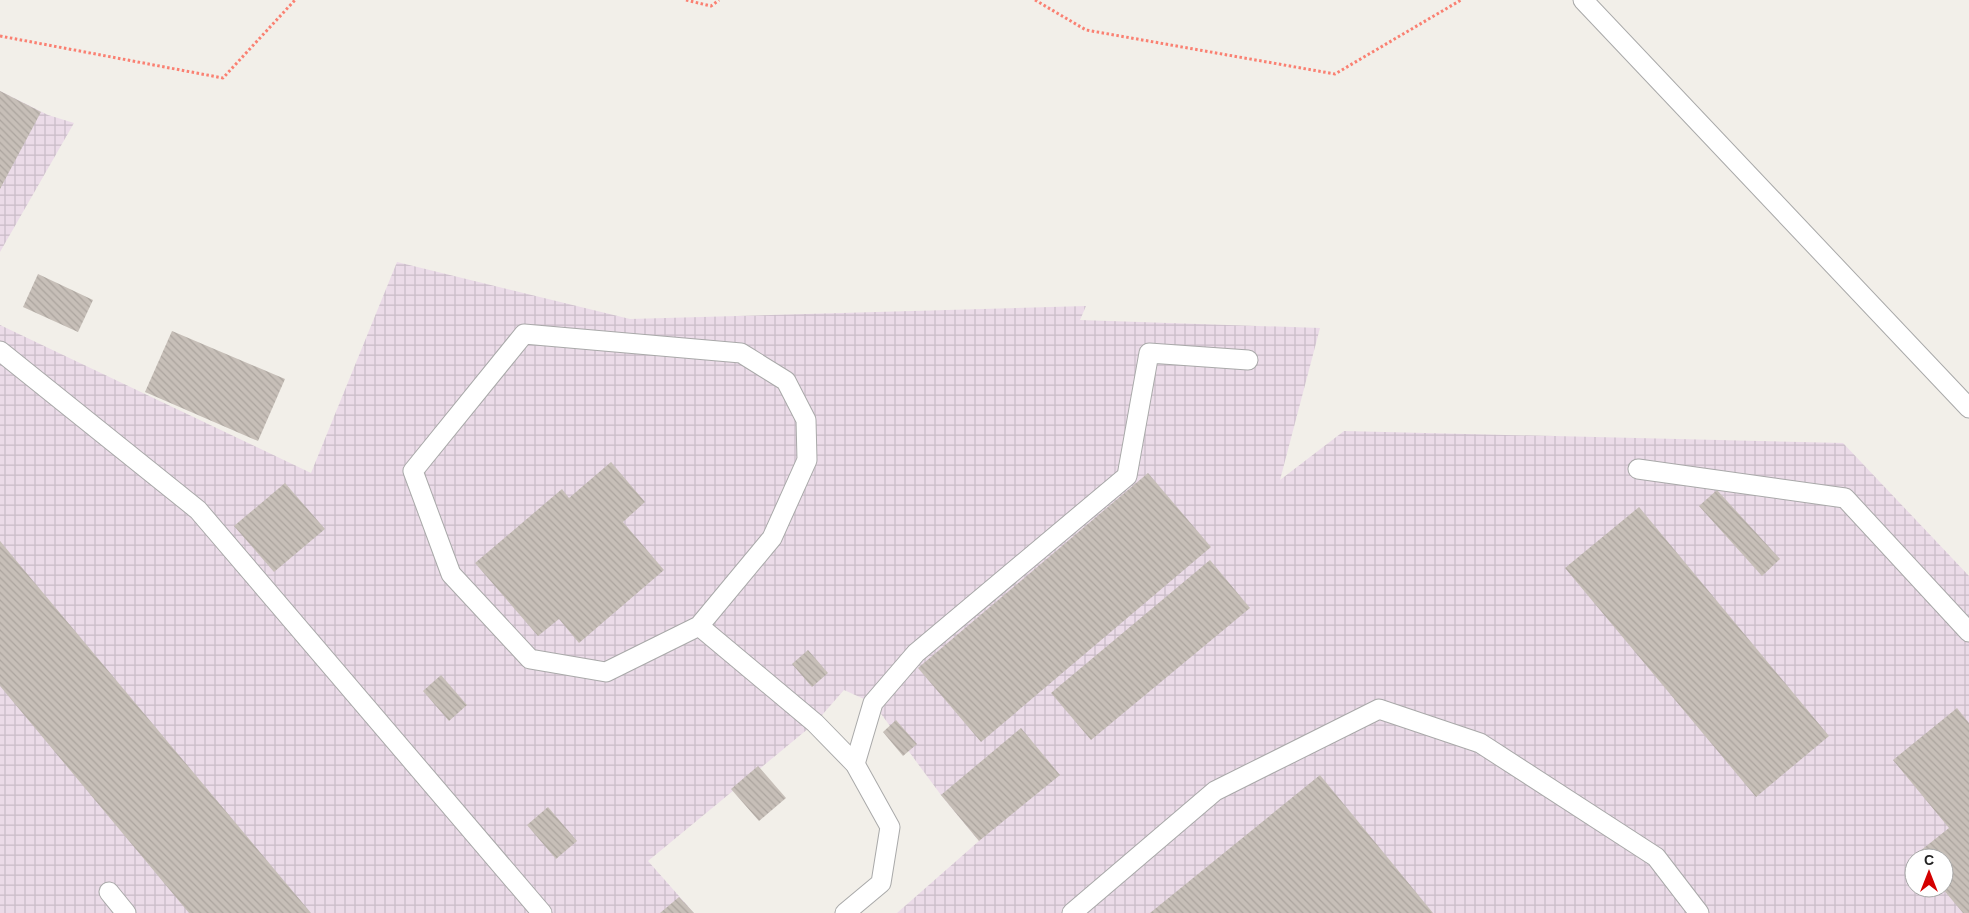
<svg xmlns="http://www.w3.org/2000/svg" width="1969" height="913" viewBox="0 0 1969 913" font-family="Helvetica,sans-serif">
<defs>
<pattern id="industrial-grid" width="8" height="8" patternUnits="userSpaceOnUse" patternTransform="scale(1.25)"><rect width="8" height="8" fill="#ebdbe8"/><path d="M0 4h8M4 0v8" fill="none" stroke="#c9bcc7"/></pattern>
<pattern id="building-back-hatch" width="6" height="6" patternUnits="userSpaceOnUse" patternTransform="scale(1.25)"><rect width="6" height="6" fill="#c7bfb8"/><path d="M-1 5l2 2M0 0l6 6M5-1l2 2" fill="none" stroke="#aba49e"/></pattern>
</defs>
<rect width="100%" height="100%" fill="#f2efe9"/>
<g fill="url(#industrial-grid)" fill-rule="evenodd">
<path d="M0,91l48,24 26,8 -74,129z"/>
<path d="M397,262l233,57 456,-13 -6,14 240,8 -40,152 64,-49 499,12 126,133v337h-1072l82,-72 -38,-46 -68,-92 -29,-13 -29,33 -167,138 46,52h-694v-588l311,148zM1914,858h30v30h-30z"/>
</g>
<g fill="url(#building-back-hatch)">
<path d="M0,91l41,21 -41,77z"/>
<path d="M38,274l55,26 -15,32 -55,-25z"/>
<path d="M172,331l113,48 -27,62 -113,-49z"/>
<path d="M611,462l34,40 -22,20 41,48 -85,73 -20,-24 -21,17 -63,-73 87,-74 7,9z"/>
<path d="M1148,473l63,74 -230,195 -63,-74z"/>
<path d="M285,483l40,46 -51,43 -40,-46z"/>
<path d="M1717,490l63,69 -18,17 -63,-70z"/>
<path d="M1639,507l190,229 -73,61 -191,-229z"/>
<path d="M0,541l29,35 282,337h-122l-189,-227z"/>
<path d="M1210,560l40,48 -159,132 -40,-47z"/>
<path d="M808,650l20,23 -16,14 -20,-23z"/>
<path d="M441,675l26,30 -18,16 -26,-30z"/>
<path d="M1957,708l12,15v190h-6l-21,-25h2v-30h-26l-3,-3 34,-27 -56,-68z"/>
<path d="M896,720l21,24 -14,12 -20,-24z"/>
<path d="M1021,728l39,47 -81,66 -38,-46z"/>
<path d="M758,766l28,32 -27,23 -28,-32z"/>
<path d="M1320,775l113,138h-283z"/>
<path d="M548,807l29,34 -21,18 -29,-34z"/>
<path d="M679,897l15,16h-34z"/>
</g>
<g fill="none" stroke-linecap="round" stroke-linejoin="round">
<g stroke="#a9a9a9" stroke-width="21">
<g id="lane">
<path d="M1583,0l386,408"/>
<path d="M0,351l198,159 344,403"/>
<path d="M1638,469l207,29 124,134"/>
<path d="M699,626l-93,46 -76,-13 -79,-85 -38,-103 111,-137 217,19 45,28 20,39 1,40 -35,78 -73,88 116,97 40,41 35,63 -9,56 -36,30"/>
<path d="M855,764l18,-61 43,-50 211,-177 22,-123 99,7"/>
<path d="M109,892l17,21"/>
<path d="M1072,913l143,-122 164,-82 101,34 176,114 43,56"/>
</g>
</g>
<g stroke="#fa8072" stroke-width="3" stroke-dasharray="2.5 2.5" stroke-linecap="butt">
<path d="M686,0l25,6 8,-6"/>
<path d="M1035,0l51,30 249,44 126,-74"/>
<path d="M0,36l223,42 72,-78"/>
</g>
<use href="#lane" stroke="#fff" stroke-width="19"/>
</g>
<g transform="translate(1929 873)"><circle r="24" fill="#ffffff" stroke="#a7a7a7"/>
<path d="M0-4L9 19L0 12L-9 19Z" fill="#d40000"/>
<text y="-8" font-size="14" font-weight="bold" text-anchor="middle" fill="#222222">С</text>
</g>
</svg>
